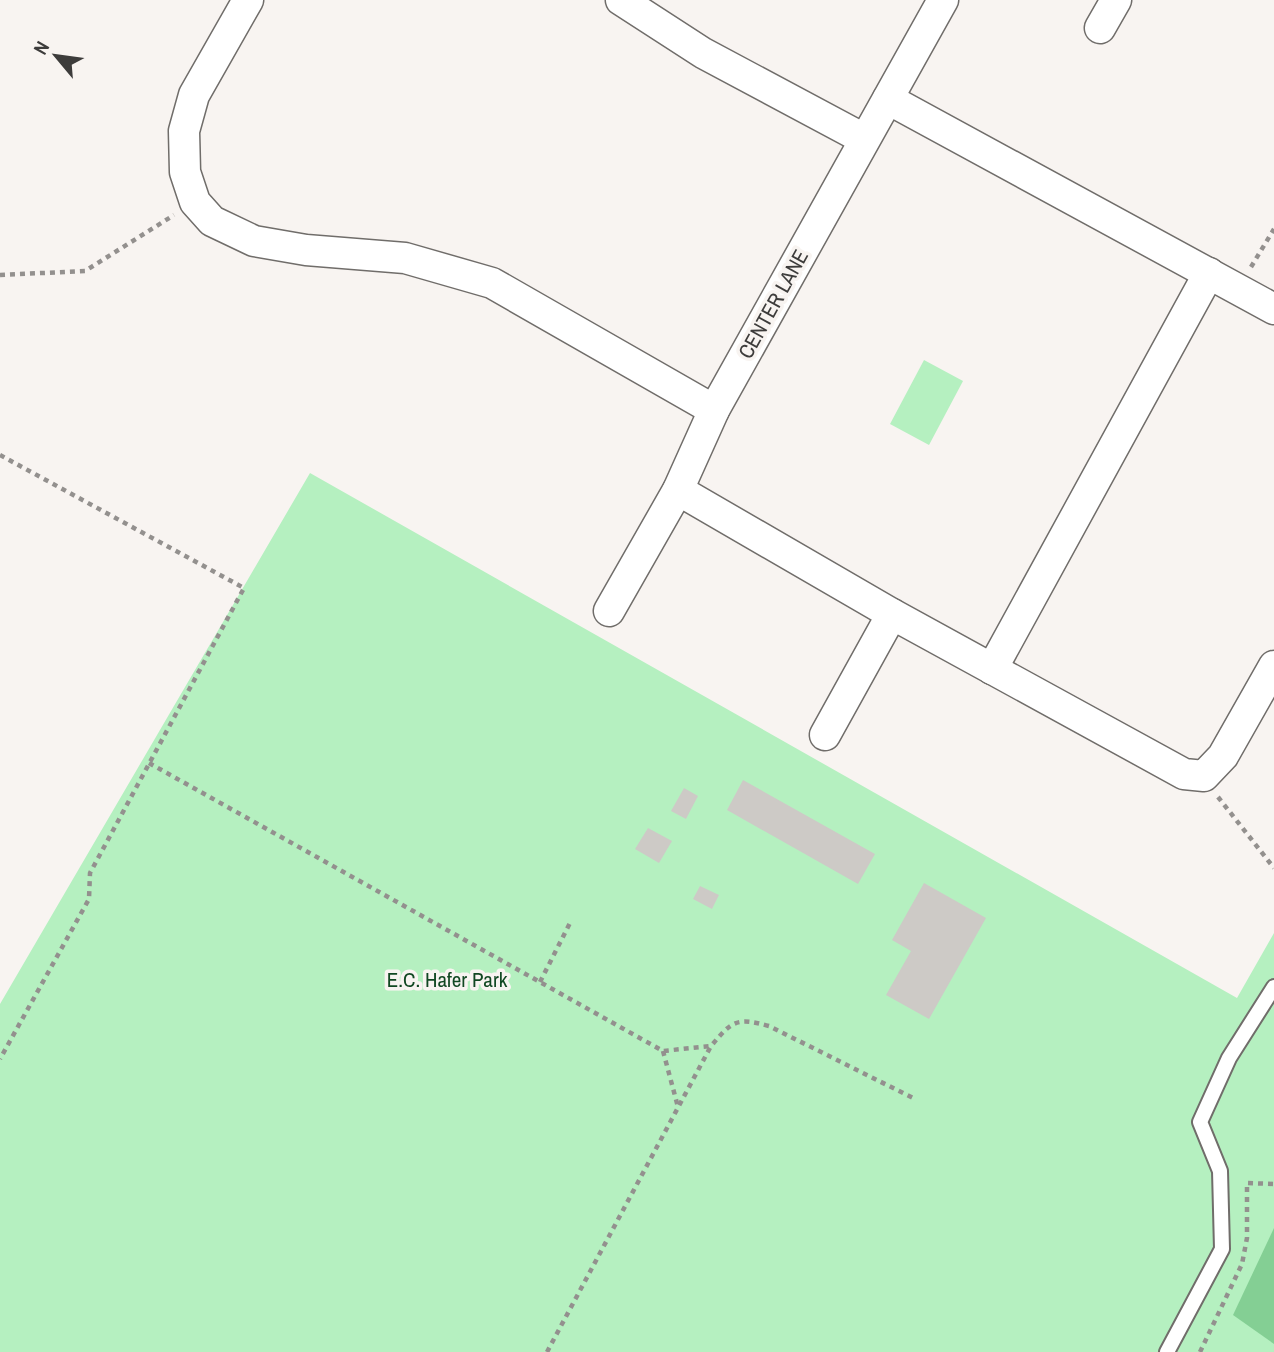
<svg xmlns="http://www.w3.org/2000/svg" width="1274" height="1352" viewBox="0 0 1274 1352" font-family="'Archivo Narrow',sans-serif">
<rect width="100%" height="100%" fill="#f8f4f1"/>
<g fill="#b5f0c0">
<path d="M924,360l39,21 -34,64 -39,-21z"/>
<path d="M310,473l927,525 37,-65v419h-1274v-348z"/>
</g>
<path fill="#84cf94" d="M1274,1228v116l-41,-29z"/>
<g fill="#cdcac6">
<path d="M743,780l132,74 -17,30 -131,-74z"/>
<path d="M684,788l14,8 -12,23 -15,-8z"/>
<path d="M648,828l24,13 -13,22 -24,-14z"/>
<path d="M924,883l62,35 -57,101 -43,-24 25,-44 -19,-11z"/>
<path d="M700,886l19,9 -7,14 -19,-10z"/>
</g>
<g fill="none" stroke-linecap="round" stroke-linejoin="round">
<g stroke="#706d6a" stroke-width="18">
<path id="service" d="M1167,1352l55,-103 -2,-78 -20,-49 29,-64 45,-71"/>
</g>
<g stroke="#706d6a" stroke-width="33">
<g id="minor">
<path d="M248,0l-54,95 -10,36 1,41 10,30 17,19 42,20 52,9 99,8 87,25 222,127"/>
<path d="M621,0l82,53 161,86"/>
<path d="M1100,28l16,-28"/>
<path d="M888,99l386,210"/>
<path d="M678,490l214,124 292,160 20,2 19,-20 51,-90"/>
<path d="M609,611l69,-121 36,-80 229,-410"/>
<path d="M992,669l217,-396"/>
<path d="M825,735l67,-121"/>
</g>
</g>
<g stroke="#93908e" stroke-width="4.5" stroke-dasharray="5 5" stroke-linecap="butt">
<path d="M1251,267l23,-38"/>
<path d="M0,275l85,-4 89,-56"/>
<path d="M0,455l244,133 -154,285 -1,26 -89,160"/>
<path d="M149,763l514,288 48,-5"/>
<path d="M1218,797l56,71"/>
<path d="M540,982l30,-59"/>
<path d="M663,1051l15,56"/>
<path d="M547,1352l164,-306c21,-25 25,-29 58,-20l144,72"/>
<path d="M1200,1352l42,-88 5,-26v-55l27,1"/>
</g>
<use href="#service" stroke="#fff" stroke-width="14"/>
<use href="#minor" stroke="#fff" stroke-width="30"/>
</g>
<g text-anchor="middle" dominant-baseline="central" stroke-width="7" stroke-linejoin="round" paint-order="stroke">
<g font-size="21" fill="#3d3c3b" stroke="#f8f4f1">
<text transform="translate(773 304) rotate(-61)">CENTER LANE</text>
</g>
<g font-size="21" fill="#114822" stroke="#f8f4f1">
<text x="447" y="979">E.C. Hafer Park</text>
</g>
</g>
<g transform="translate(56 56) rotate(299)" stroke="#f8f4f1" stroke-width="5" paint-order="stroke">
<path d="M0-5L12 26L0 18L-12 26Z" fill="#3d3c3b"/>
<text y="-10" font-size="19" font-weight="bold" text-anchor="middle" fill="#3d3c3b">N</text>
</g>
</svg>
